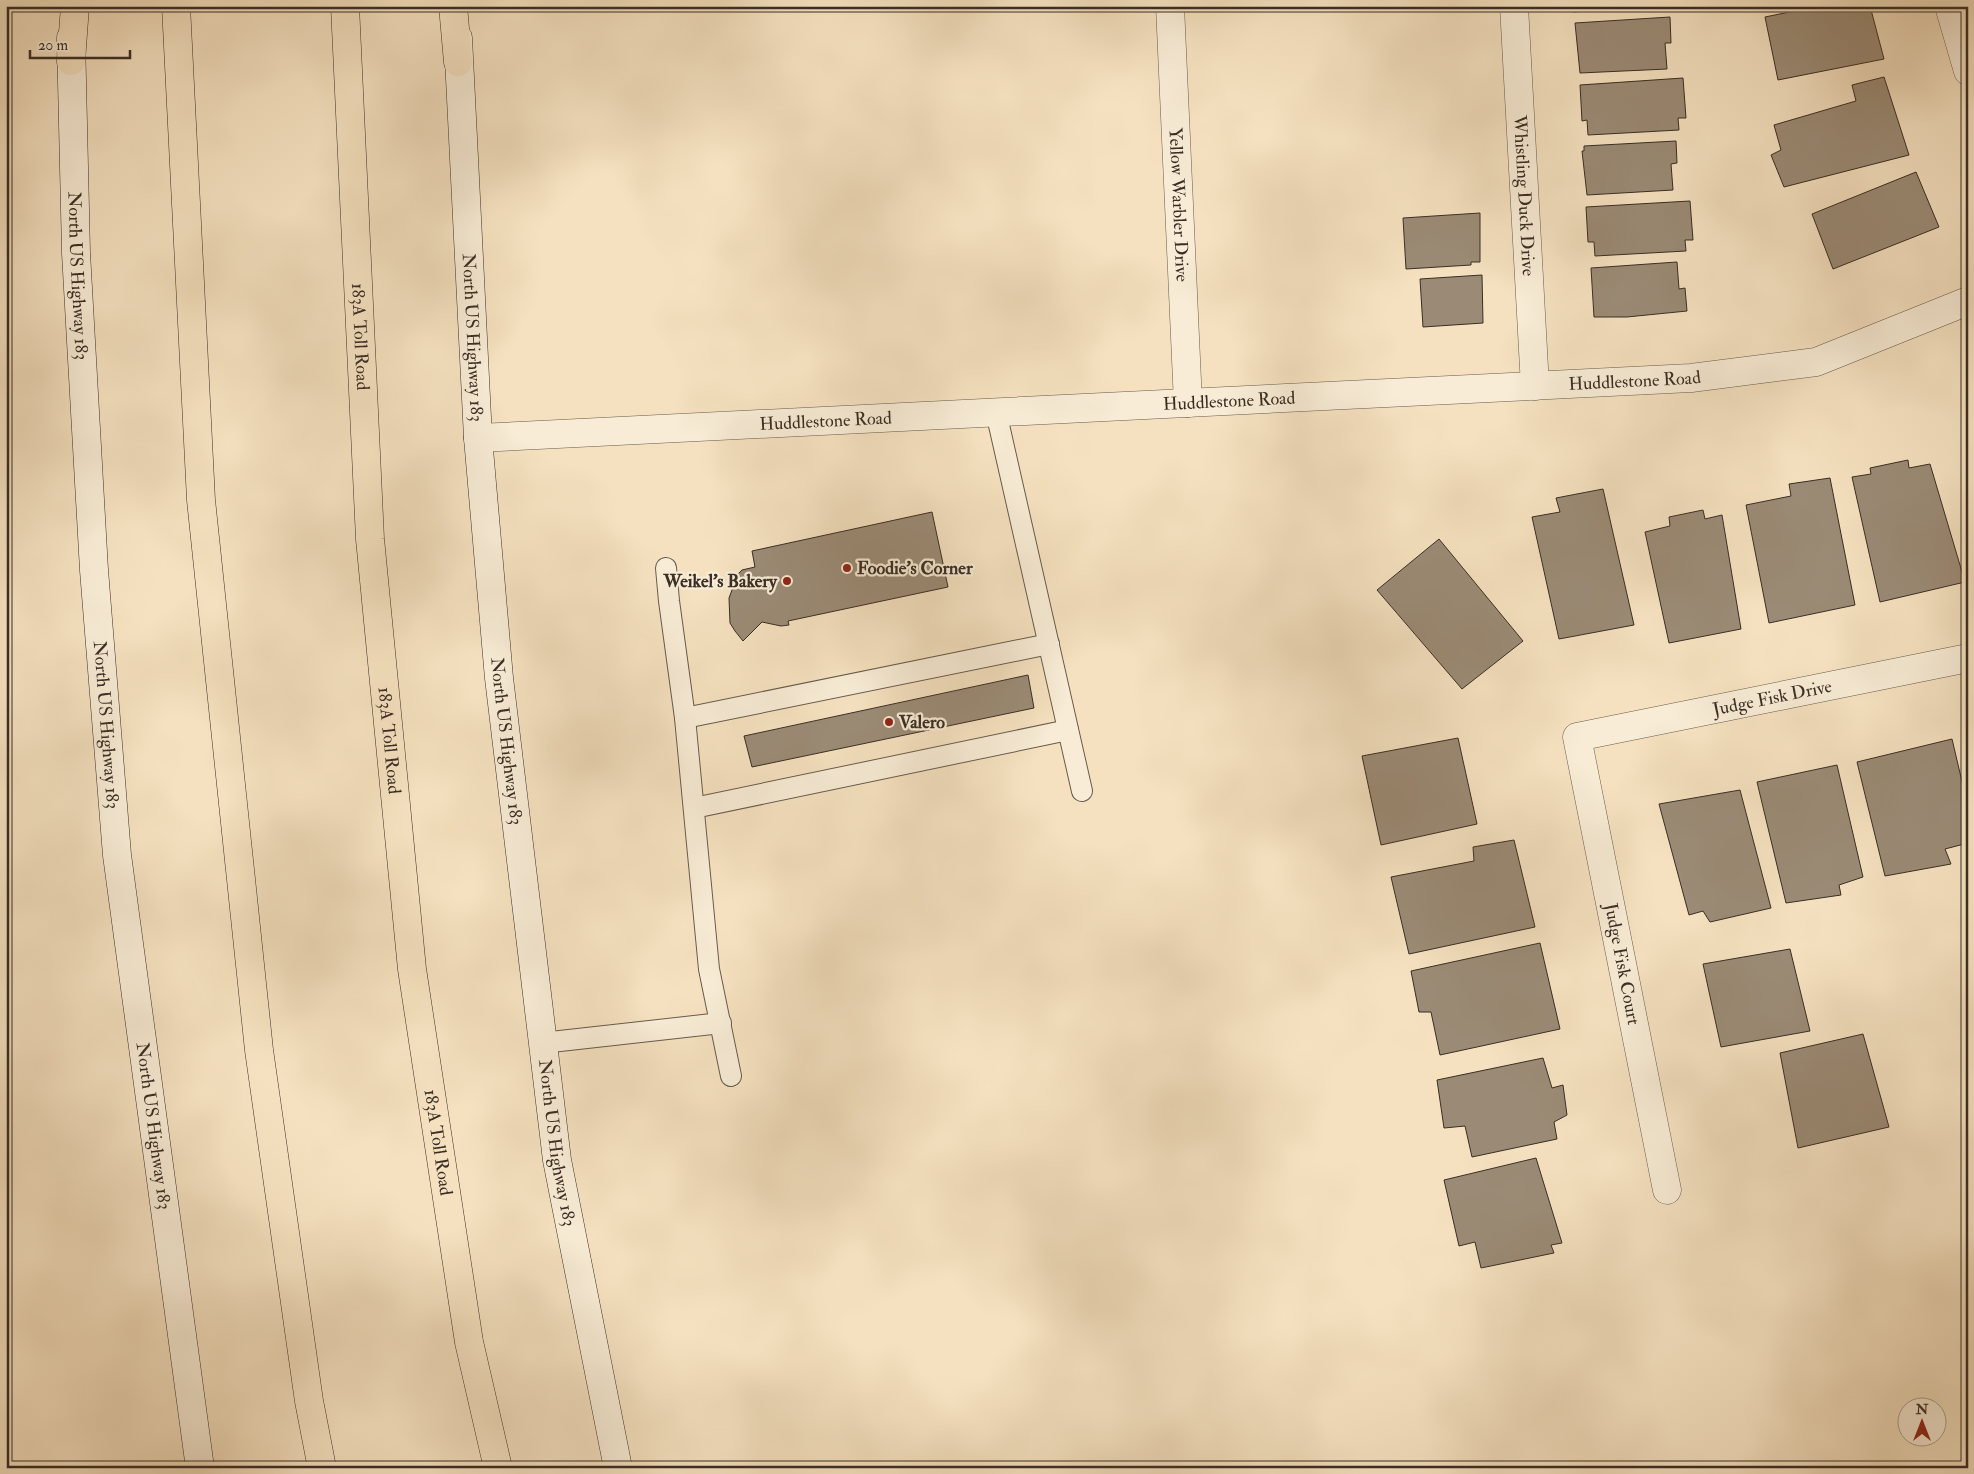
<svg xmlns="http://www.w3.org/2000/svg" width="1974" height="1474" viewBox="0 0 1974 1474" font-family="'IM FELL Double Pica',serif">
<rect width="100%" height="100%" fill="#f5e1c0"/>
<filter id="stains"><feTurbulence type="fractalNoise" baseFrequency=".004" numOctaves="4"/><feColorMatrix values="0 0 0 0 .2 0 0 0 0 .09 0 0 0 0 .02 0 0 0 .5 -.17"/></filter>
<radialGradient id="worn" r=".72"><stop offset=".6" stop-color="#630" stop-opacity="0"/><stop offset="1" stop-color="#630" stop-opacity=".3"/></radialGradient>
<g fill="#9b8b76" stroke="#392e25">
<path d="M1573,6h93l-93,6z"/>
<path d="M1819,6h51l14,53 -106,21 -13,-63z"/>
<path d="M1670,17l1,26h-6l2,26 -87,4 -5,-50z"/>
<path d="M1884,77l25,78 -125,32 -13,-32 10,-5 -7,-25 82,-24 -4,-16z"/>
<path d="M1683,78l3,40h-8l1,12 -91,5 -1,-15 -5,1 -2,-36z"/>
<path d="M1676,141l1,22 -6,1 2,26 -86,5 -5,-44h2v-5z"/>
<path d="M1916,172l23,55 -106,42 -21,-55z"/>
<path d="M1690,201l3,39h-8l1,11 -91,5 -1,-14h-6l-2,-35z"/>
<path d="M1480,213v49h-9v3l-65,4 -3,-51z"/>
<path d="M1677,262l2,27 6,-1 2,23 -60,6h-33l-3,-49z"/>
<path d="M1482,275l1,48 -60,4 -3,-48z"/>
<path d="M1908,460l1,8 21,-4 35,118 -85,20 -28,-125 19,-3 -1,-6z"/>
<path d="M1968,462v16l-5,-14z"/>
<path d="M1830,478l25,127 -86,18 -23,-118 45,-9 -2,-12z"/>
<path d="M1603,489l31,136 -75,14 -27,-122 28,-5 -4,-14z"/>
<path d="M1703,510l2,9 17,-4 19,114 -72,14 -24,-111 25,-6 -1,-9z"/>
<path d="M932,512l16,75 -160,34 1,4 -8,1 -19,-4 -19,19 -8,-10 -5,-8 -1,-25 9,-24 4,-4 13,-3 -3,-16z"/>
<path d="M1439,539l84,102 -61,48 -85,-99z"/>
<path d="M1028,675l6,33 -282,59 -8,-31z"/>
<path d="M1458,738l19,86 -96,21 -19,-89z"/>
<path d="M1952,739l16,68v36l-23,6 6,15 -66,12 -28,-114z"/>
<path d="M1837,765l26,112 -24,8 2,10 -55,8 -29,-121z"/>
<path d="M1740,790l31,118 -61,14 -7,-11 -14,4 -30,-111z"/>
<path d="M1514,840l21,87 -126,27 -18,-77 83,-16 -1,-14z"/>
<path d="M1540,943l20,86 -120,26 -9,-43h-12l-8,-41z"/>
<path d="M1790,949l20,82 -89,16 -18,-83z"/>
<path d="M1863,1034l26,93 -91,21 -18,-95z"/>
<path d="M1543,1058l9,30 11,-3 4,30 -13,7 3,17 -85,18 -7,-31 -21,2 -7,-48z"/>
<path d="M1536,1158l26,85 -11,2 3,8 -73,15 -6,-26 -16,4 -15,-66z"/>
</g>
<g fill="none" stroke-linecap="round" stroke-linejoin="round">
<g stroke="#685b4c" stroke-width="22">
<g id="service">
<path d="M996,412l86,379"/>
<path d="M666,568l3,33 16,117 24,251 22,107"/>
<path d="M685,718l364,-74"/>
<path d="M694,808l374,-78"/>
<path d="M542,1043l179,-20"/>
</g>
</g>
<g stroke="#685b4c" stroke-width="29">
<g id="minor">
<path id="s1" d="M1170,6l18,397"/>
<path id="s2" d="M1514,6l21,380"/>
<path d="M1949,6l19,65"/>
<path id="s3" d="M478,438l1213,-60 125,-16 152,-61"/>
<path id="s4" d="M1667,1190l-90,-453 391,-79"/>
</g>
</g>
<g stroke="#392e25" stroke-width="29">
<g id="secondary">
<path id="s5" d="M71,38l5,215 18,317 23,285 83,613"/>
<path id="s6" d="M458,38l20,400 21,240 58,482 61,308"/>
</g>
</g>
<g stroke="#392e25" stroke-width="29">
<g id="motorway">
<path d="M176,6l25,494 58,550 50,351 13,67"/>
<path id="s7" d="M345,6l25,533 42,430 57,373 29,126"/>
<path d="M453,6l5,56"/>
<path d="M71,61l4,-55"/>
</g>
</g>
<use href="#service" stroke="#f8ecd6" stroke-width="20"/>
<use href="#minor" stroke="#f8ecd6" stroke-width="28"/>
<use href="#secondary" stroke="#f8ecd6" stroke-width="28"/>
<use href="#motorway" stroke="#f5e1c0" stroke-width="28"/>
</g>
<g fill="#8f2418" stroke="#f8ecd6" stroke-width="2">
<circle cx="847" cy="568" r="5"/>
<circle cx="787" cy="581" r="5"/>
<circle cx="889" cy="722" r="5"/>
</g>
<g text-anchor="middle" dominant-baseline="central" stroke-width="4.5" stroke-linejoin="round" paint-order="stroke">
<g font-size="18" fill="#392e25" stroke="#f8ecd6">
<text stroke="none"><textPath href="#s2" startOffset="190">Whistling Duck Drive</textPath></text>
<text stroke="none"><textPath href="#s1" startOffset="199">Yellow Warbler Drive</textPath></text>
<text stroke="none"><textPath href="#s5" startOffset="238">North US Highway 183</textPath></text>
<text stroke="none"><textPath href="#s7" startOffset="331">183A Toll Road</textPath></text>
<text stroke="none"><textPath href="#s6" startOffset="300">North US Highway 183</textPath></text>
<text stroke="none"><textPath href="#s3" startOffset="1158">Huddlestone Road</textPath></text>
<text stroke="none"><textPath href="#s3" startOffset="752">Huddlestone Road</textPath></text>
<text stroke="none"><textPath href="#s3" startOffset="348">Huddlestone Road</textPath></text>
<text stroke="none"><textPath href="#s4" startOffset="661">Judge Fisk Drive</textPath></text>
<text stroke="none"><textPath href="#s5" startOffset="688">North US Highway 183</textPath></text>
<text stroke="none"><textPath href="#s7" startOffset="736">183A Toll Road</textPath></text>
<text stroke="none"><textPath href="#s6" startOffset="705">North US Highway 183</textPath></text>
<text transform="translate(1622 964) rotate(79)">Judge Fisk Court</text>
<text stroke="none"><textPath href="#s5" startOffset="1092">North US Highway 183</textPath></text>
<text stroke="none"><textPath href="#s6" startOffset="1110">North US Highway 183</textPath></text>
<text stroke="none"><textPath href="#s7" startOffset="1141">183A Toll Road</textPath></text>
</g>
<g font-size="18" font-weight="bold" fill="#392e25" stroke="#f8ecd6" text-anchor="start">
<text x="857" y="568">Foodie’s Corner</text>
<text x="777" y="581" text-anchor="end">Weikel’s Bakery</text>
<text x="899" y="722">Valero</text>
</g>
</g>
<rect width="1974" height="1474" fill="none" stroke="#f5e1c0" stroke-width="25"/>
<rect x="8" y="8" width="1959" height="1459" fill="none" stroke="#392e25" stroke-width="2.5"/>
<rect x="12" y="12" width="1949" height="1449" fill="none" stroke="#392e25"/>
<g transform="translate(1922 1422)"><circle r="24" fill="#f8ecd6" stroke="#aca08f"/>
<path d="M0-4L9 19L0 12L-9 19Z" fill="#8f2418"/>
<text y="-8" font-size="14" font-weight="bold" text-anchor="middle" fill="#392e25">N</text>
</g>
<path d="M30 50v8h100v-8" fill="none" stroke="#392e25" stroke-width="2.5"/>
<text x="38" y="50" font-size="15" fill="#392e25" stroke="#f8ecd6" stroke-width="4" paint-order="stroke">20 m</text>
<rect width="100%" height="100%" filter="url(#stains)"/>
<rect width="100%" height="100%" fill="url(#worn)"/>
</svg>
